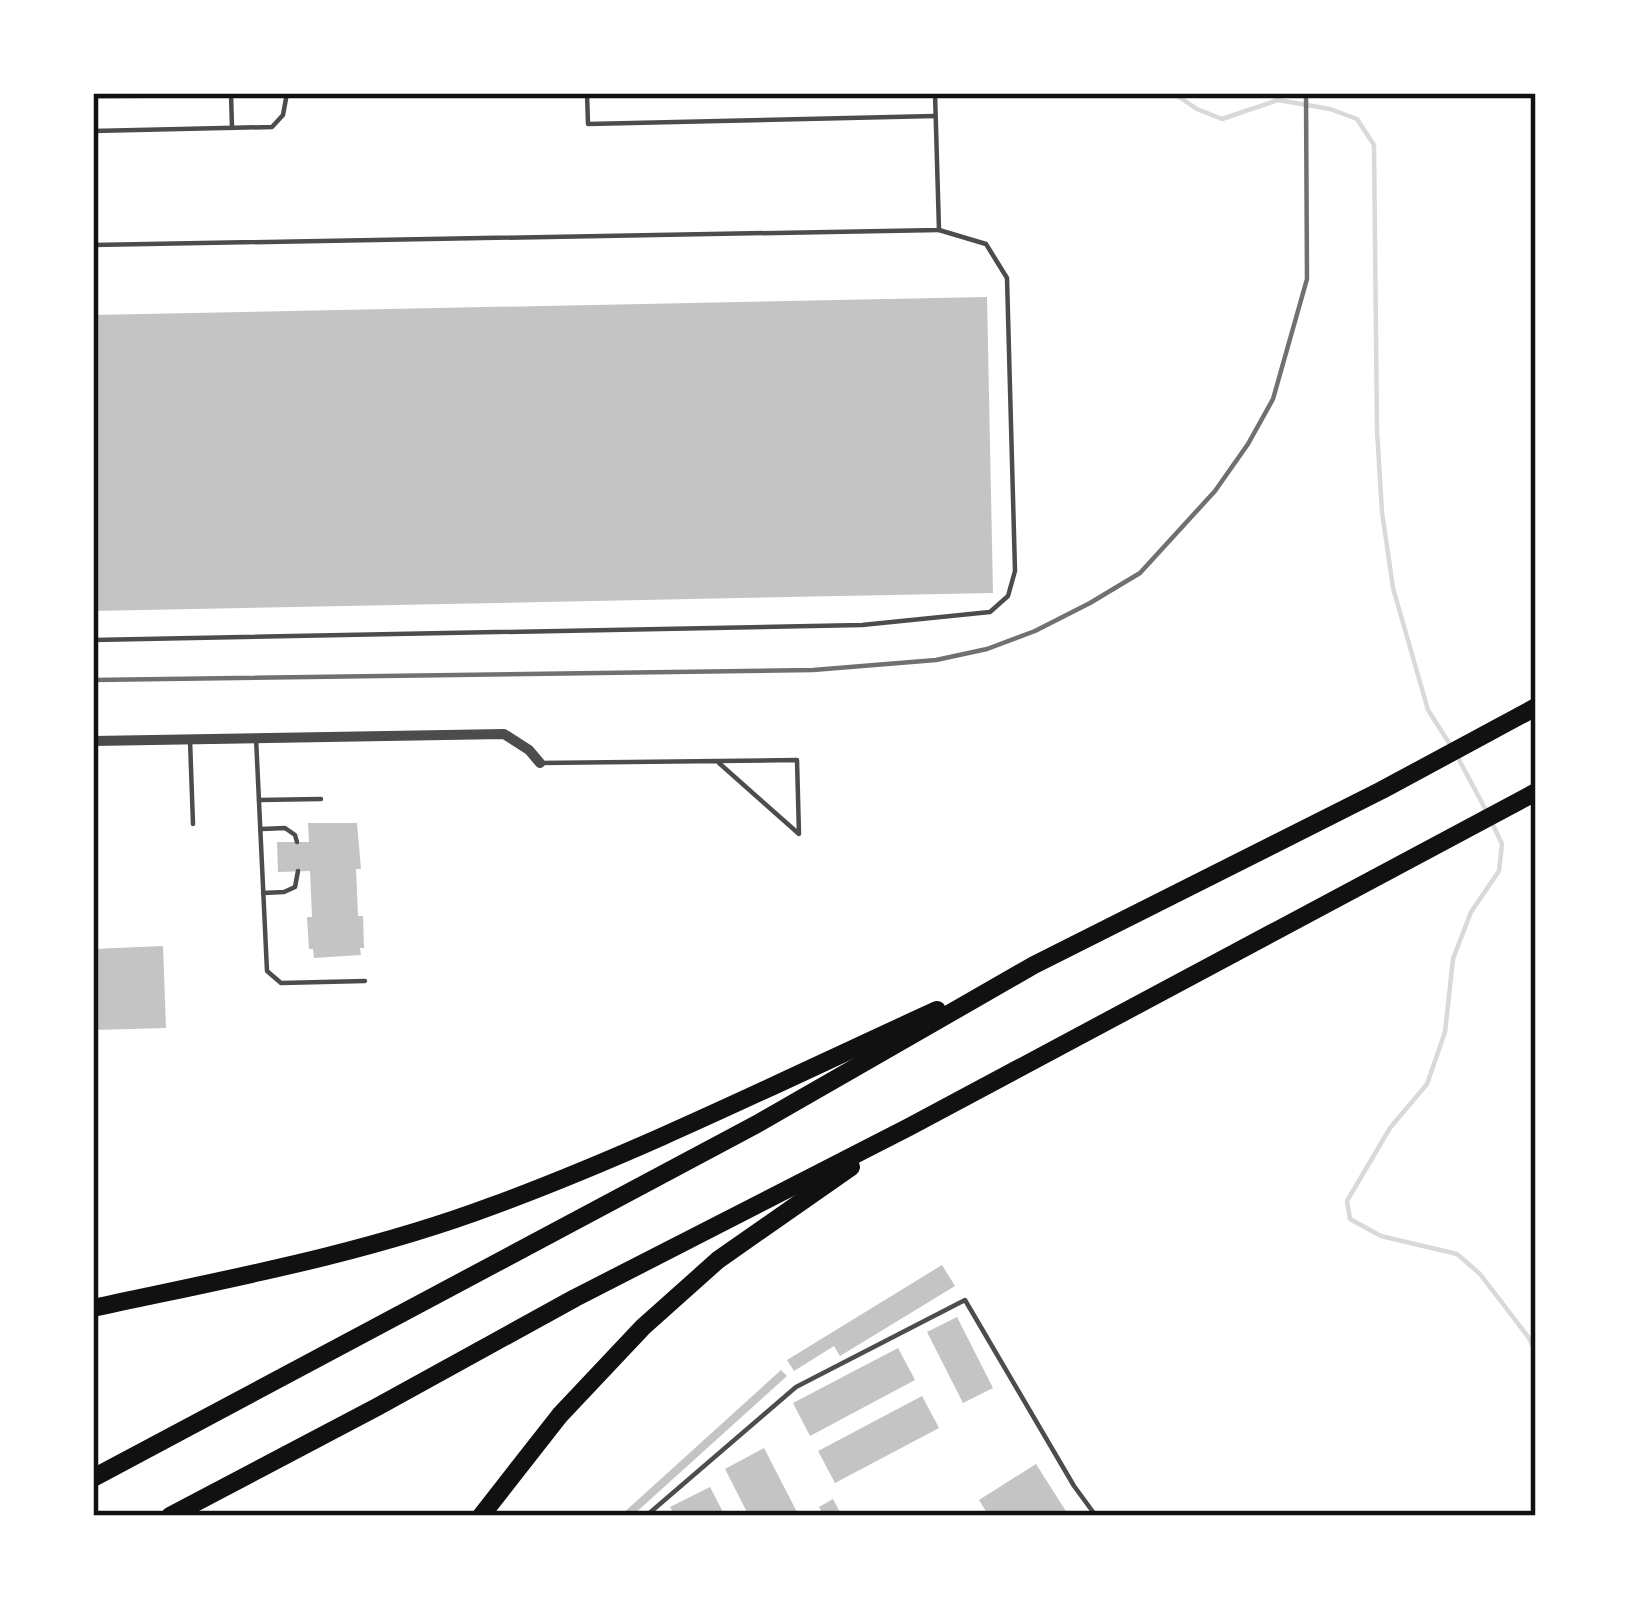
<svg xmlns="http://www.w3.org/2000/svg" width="1629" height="1609" viewBox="0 0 1629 1609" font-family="Jost,sans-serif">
<rect width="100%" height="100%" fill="#fff"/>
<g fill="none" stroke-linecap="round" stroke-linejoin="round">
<g stroke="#d9d9d9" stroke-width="4.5">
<path d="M1173,93l24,16 25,10 56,-19 52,9 27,10 17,26 3,285 5,82 11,76 35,122 23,36"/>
<path d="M1457,756l31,58"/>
<path d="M1493,825l9,19 -3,27 -28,41 -18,47 -8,73 -18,52 -37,44 -43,73 3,18 31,17 76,18 23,20 49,64 7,15"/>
</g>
</g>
<g fill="#c4c4c4">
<path d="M93,93h61v5l-61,1z"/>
<path d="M987,297l6,296 -900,18v-296z"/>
<path d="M308,823h49l4,46h-5l2,47h5l1,32h-4l1,7 -47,3 -1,-9h-4l-2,-32h5l-2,-46 -32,1 -1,-30h32z"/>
<path d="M163,946l3,82 -73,2v-81z"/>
<path d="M942,1265l13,21 -115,70 -6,-10 -40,25 -7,-11z"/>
<path d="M957,1317l36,71 -30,15 -36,-71z"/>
<path d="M898,1348l17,32 -105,56 -17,-33z"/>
<path d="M781,1370l6,6 -155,140h-12z"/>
<path d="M922,1396l17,32 -104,55 -17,-32z"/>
<path d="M764,1448l35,68h-50l-24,-47z"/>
<path d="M1036,1464l33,52h-80l-10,-16z"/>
<path d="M710,1487l15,29h-50l-5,-9z"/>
<path d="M833,1499l9,17h-18l-5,-9z"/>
</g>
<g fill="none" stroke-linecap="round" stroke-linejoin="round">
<g stroke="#4c4c4c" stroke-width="4.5">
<path d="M231,93l1,35"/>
<path d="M587,93l1,31 347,-8"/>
<path d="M93,131l179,-4 11,-12 4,-22"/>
<path d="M93,245l846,-15 -4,-137"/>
<path d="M93,640l769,-15 128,-13 18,-16 7,-25 -8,-293 -21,-34 -47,-14"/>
<path d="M256,738l11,233 14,12 84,-2"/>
<path d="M190,740l3,84"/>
<path d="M540,763l257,-3 2,74 -80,-71"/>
<path d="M259,800l62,-1"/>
<path d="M262,829l23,-1 10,7 2,7"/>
<path d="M263,893l21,-1 11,-5 3,-16"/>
<path d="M646,1516l150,-129 169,-87 109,186 22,30"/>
</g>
<path stroke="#4c4c4c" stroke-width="10" d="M93,741l411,-7 25,16 11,13"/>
<g stroke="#111" stroke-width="18">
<path d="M93,1308c134,-29 271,-54 399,-102 152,-56 298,-129 445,-196"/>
<path d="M93,1478l664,-354 277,-159 348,-175 154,-83"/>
<path d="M170,1516l207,-109 198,-109 334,-171 627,-335"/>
<path d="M481,1516l79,-101 83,-88 75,-67 133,-93"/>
</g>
<path stroke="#707070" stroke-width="4.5" d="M93,680l720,-10 123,-10 51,-11 48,-18 55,-28 50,-30 75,-82 33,-47 25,-45 34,-120 -1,-186"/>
</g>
<rect width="1629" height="1609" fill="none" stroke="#ffffff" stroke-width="192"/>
<rect x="96" y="96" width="1437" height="1417" fill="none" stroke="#111" stroke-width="4.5"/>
</svg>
